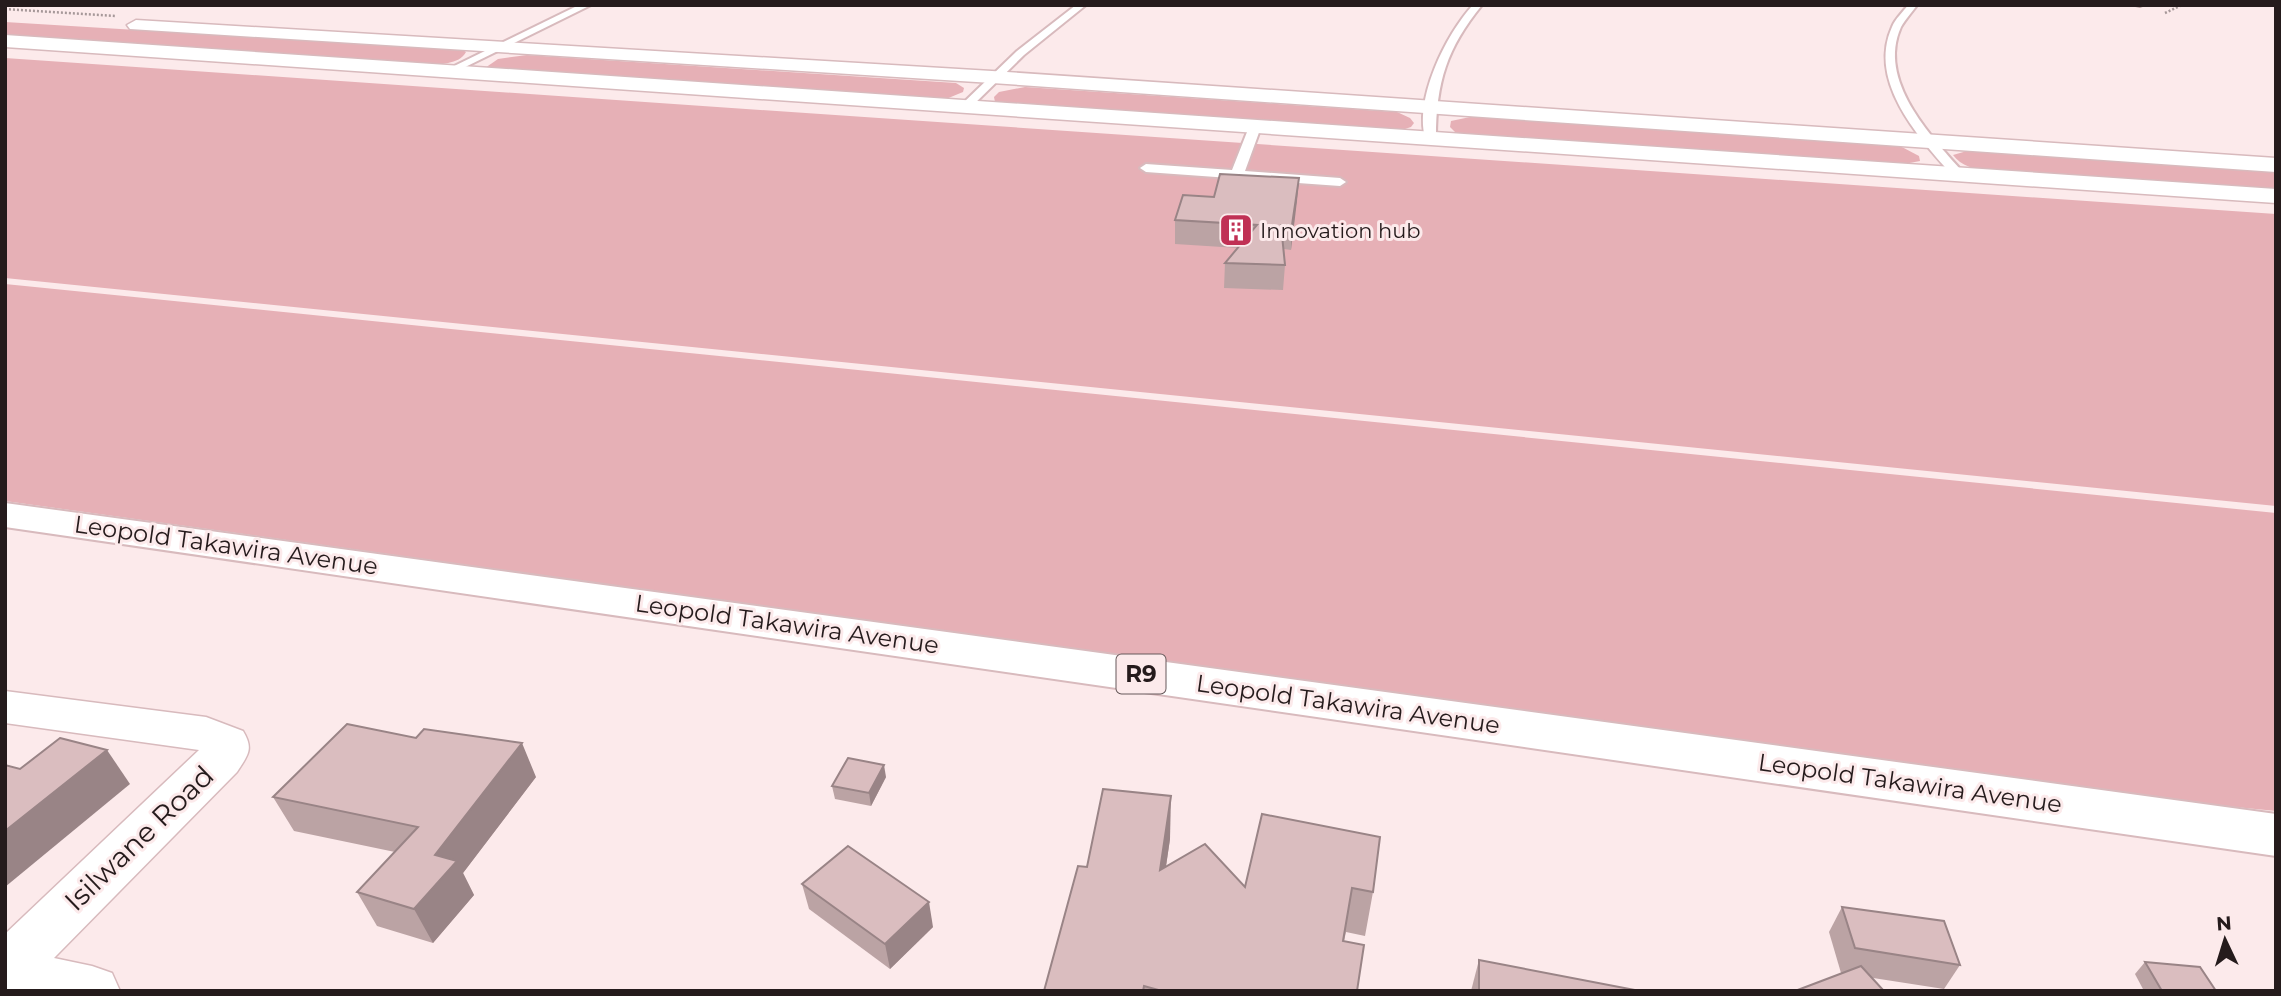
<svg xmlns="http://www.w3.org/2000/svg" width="2281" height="996" viewBox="0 0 2281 996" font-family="Montserrat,sans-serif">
<rect width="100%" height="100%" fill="#fceaeb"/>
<g fill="#e6b0b6">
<path d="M5,22l458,28 3,2c-7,13 -27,12 -41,13l-420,-27z"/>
<path d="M527,55l429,28 8,5 -1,4 -17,7 -461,-31 13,-9z"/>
<path d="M5,58l2271,156v292l-2271,-228z"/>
<path d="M1025,87l372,25 13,6 4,5 -3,4 -9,3 -407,-28 -1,-5 5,-5z"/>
<path d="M1475,116l425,30 19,10 1,5 -21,4 -430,-29 -13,-3 -6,-6 1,-6z"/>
<path d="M1974,149l302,20v22l-289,-19c-12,-3 -26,-6 -34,-17z"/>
<path d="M5,284l2271,229v298l-123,-12 -2148,-298z"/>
</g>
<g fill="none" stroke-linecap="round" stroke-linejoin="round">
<g stroke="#d8babd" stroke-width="4">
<g id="service">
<path d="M579,5h12l-138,68 -9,-2z"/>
<path d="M1076,5h10l-62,50 -55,54h-8v-4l56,-54z"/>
<path d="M1473,5h9c-35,43 -46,77 -46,133l-10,2c-13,-39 20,-106 47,-135z"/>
<path d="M1908,5h9c-5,7 -12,15 -16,22 -24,53 29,108 61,144v6h-8c-34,-38 -87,-95 -62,-150 3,-8 11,-15 16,-22z"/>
<path d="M1255,124l6,3 -16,44 95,7 6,4 -6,4 -194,-14 -6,-4 6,-4 86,6 17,-43z"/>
</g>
</g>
<g stroke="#d8babd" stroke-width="3">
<g id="minor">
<path d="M136,20l856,51 1284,87v14l-1284,-89 -862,-54 -3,-4z"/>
<path d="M5,35l2271,154v14l-2271,-156z"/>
<path d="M5,691l201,26 37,14c11,18 5,24 -6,41l-183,186 38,8 20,7 8,18h-115v-57l194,-184 -194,-27z"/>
</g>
</g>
<g stroke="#d8babd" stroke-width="4">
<path id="trunk" d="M5,503l2271,311v42l-2271,-329z"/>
</g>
<g stroke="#a69899" stroke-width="2.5" stroke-dasharray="2 2" stroke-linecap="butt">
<path d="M5,9l111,7"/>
<path d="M2165,13l17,-8"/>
</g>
<use href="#service" fill="#fff" fill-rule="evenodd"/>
<use href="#minor" fill="#fff" fill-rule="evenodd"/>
<use href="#trunk" fill="#fff" fill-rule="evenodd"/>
</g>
<g fill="#bba3a4">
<path d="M2126,5h22l-8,3z"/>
<path d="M1299,178l-8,72 -7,-1 1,16 -2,25 -59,-2 1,-25 13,-15 -63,-4v-24l39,-23z"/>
<path d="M536,777l-73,96 11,22 -41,48 -56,-17 -20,-34 38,-40 -101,-21 -21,-34z"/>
<path d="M886,777l-15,29 -36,-7 -3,-13z"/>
<path d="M1262,814l111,78 -8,44 -19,-4 -2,9 13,50h-313l43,-124 83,-28 -4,27 79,21z"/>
<path d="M802,884l131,43 -43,42 -81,-60z"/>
<path d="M1842,907l118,58 -16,24 -103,-16 -12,-41z"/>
<path d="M1479,960l161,31h-169z"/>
<path d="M2145,962l71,29h-72l-9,-17z"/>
</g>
<g fill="#998486">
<path d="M1299,178l-2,23 -6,49 1,-25z"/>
<path d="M522,743l14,34 -73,96 11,22 -41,48 -19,-34 21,-54z"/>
<path d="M107,750l23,34 -125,103v-56z"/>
<path d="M884,765l2,12 -15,29 -2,-13z"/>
<path d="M1171,796l-1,43 -11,75 1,-44z"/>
<path d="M929,902l4,25 -43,42 -5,-25z"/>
</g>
<g fill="#dabdbf" stroke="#998486" stroke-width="2">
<path d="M1220,174l79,4 -7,47h-11l4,40 -60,-2 32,-38 -82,-5 8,-25 31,2z"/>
<path d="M347,724l69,14 8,-9 98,14 -87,112 22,6 -43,48 -57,-17 61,-65 -145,-30z"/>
<path d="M60,738l47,12 -102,81v-66l15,4z"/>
<path d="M848,758l36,7 -15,28 -37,-7z"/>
<path d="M1103,789l68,7 -11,74 45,-26 40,43 17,-73 118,23 -7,55 -21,-4 -9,53 21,4 -7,46h-195l-18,-5 -1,5h-99l34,-125 9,1z"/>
<path d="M848,846l81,56 -44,42 -83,-60z"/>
<path d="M1842,907l102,14 16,44 -105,-17z"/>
<path d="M1479,960l161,31h-161z"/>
<path d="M2145,962l55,5 16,24h-54z"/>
<path d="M1861,966l23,25h-89z"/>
</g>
<defs>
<g id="building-square" transform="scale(1.75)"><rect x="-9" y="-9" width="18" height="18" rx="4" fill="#c03054" stroke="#fceaeb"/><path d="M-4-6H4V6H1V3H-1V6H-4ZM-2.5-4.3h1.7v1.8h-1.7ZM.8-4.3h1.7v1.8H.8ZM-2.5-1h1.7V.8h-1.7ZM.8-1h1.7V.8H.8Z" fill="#fff"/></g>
</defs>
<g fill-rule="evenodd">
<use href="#building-square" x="1236" y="230"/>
</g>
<g text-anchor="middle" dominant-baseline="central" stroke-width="6" stroke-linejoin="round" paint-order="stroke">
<g font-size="21" fill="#251b1c" stroke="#fceaeb" text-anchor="start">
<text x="1260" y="230">Innovation hub</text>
</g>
<rect fill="#fceaeb" stroke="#66595a" stroke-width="2" x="1116.5" y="654.5" width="49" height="39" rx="5"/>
<g font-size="23" font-weight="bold" fill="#251b1c">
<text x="1141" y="674">R9</text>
</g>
<g font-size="24" fill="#251b1c" stroke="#fceaeb">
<text transform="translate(226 545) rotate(8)">Leopold Takawira Avenue</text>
<text transform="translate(787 624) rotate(8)">Leopold Takawira Avenue</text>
<text transform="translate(1348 704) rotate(8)">Leopold Takawira Avenue</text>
<text transform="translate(1910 783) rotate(8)">Leopold Takawira Avenue</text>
</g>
<g font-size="28" fill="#251b1c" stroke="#fceaeb">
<text transform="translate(139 838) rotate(-44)">Isilwane Road</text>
</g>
</g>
<rect width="2281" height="996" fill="none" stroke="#251b1c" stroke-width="14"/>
<g transform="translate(2225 940) rotate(356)" stroke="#fceaeb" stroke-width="5" paint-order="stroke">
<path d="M0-5L12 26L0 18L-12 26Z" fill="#251b1c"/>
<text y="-10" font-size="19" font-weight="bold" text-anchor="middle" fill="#251b1c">N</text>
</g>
</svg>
